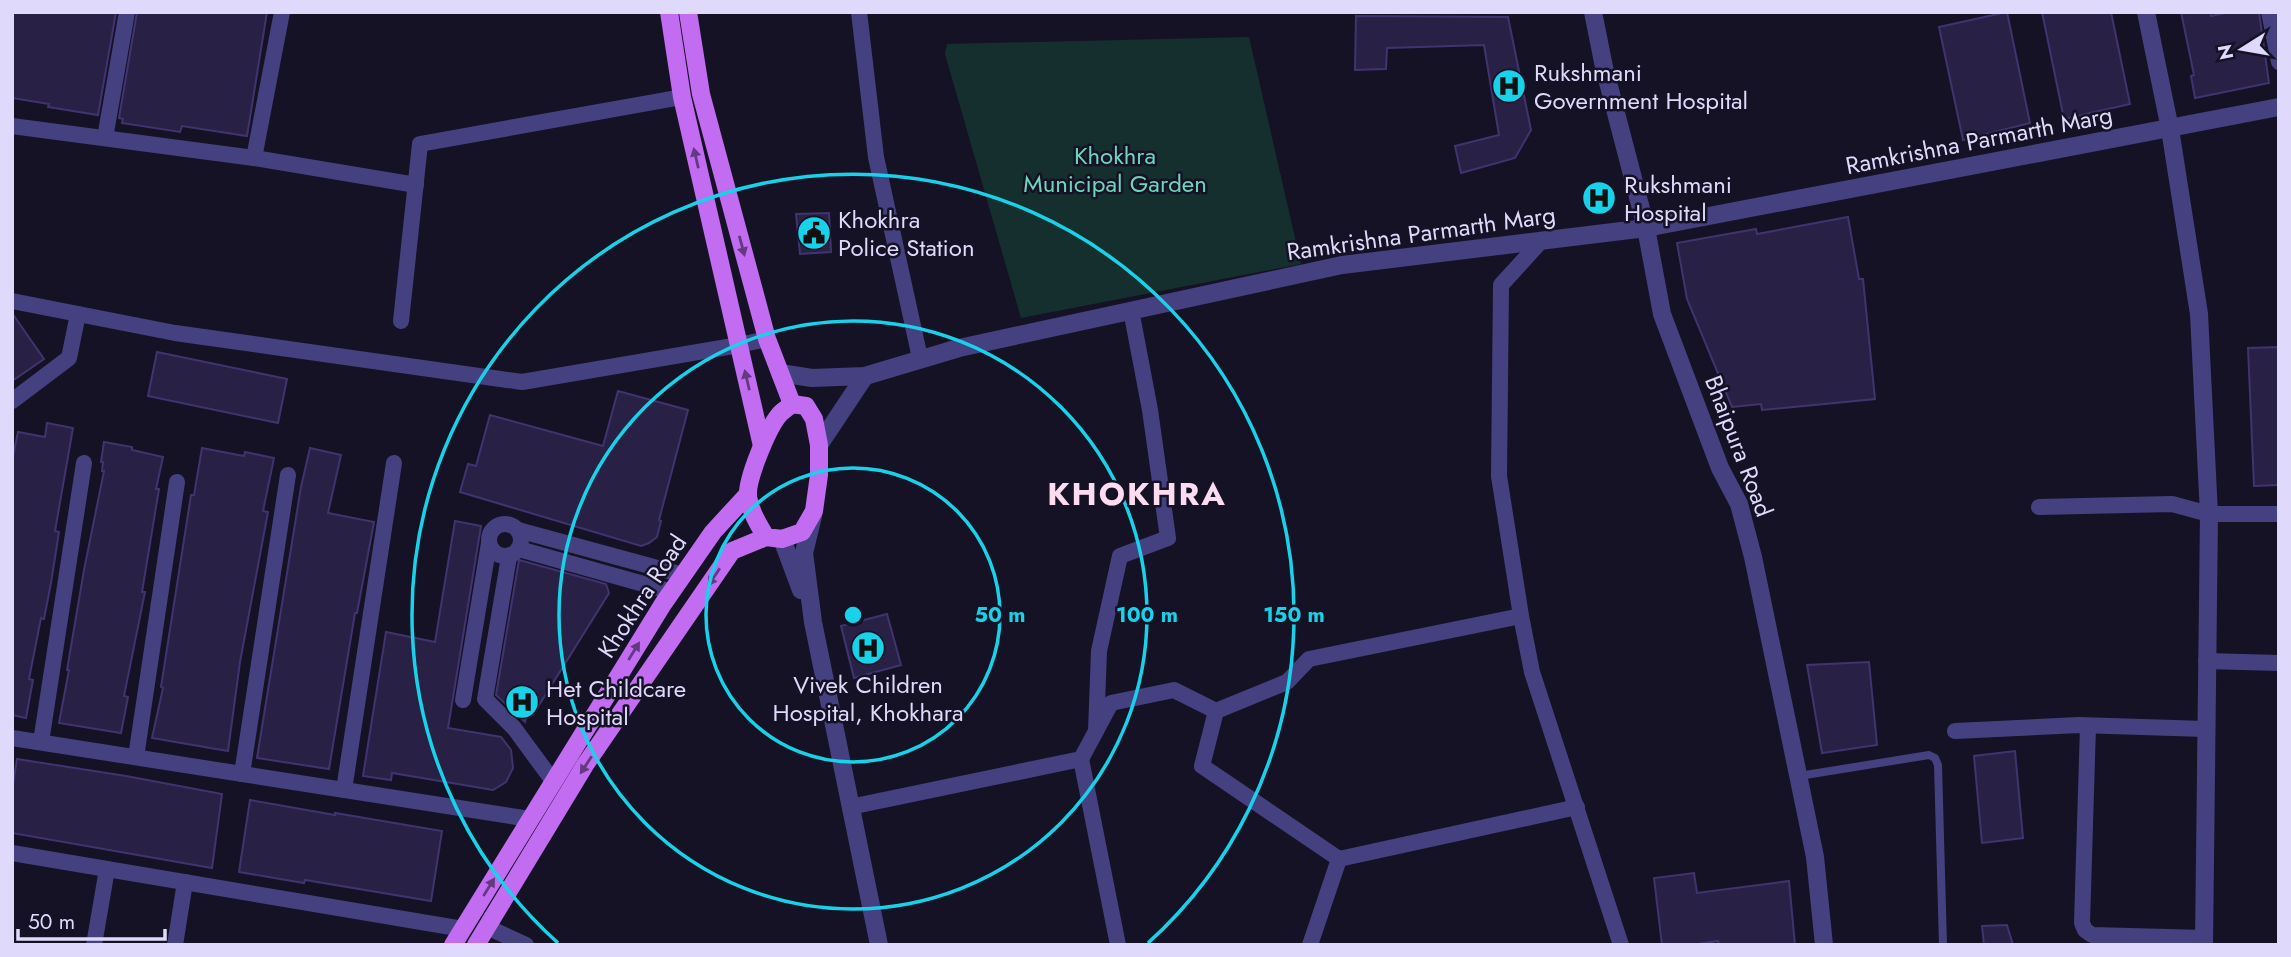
<svg xmlns="http://www.w3.org/2000/svg" width="2291" height="957" viewBox="0 0 2291 957" font-family="Jost,sans-serif">
<rect width="100%" height="100%" fill="#161226"/>
<path fill="#152f2f" d="M1249,37l52,227 -280,54 -76,-264 2,-10z"/>
<g fill="#282045" stroke="#40346f" stroke-width="2">
<path d="M12,12h104l-18,103 -50,-8 1,-3 -37,-6z"/>
<path d="M137,12h130l-20,124 -65,-10 -2,6 -58,-9 1,-4 -4,-1z"/>
<path d="M2007,12l23,111 -67,17 -24,-113z"/>
<path d="M2042,12h69l19,92 -66,15z"/>
<path d="M2181,12h30v4l19,-4h29l10,71 -74,15 -4,-22 3,-1z"/>
<path d="M1356,16l152,1 23,113 -16,28 -54,15 -6,-27 44,-11 -15,-90 -97,3 -1,21 -31,1z"/>
<path d="M829,213l2,39 -31,2 -4,-40z"/>
<path d="M1848,217l11,62h4l12,120 -113,11 -1,-6 -29,3 -45,-108 -10,-56 79,-14 1,5z"/>
<path d="M12,313l32,46 -32,22z"/>
<path d="M2279,347v138l-25,1 -6,-138z"/>
<path d="M157,352l130,27 -9,44 -130,-27z"/>
<path d="M618,391l70,19 -29,110 2,1 -4,16 -8,6 -8,3 -181,-54 8,-28 8,2 14,-51 113,31z"/>
<path d="M47,423l26,5 -18,103 4,1 -8,51 -7,36 -3,-1 -12,61 4,1 -7,38 -14,-3v-254l6,-29 27,5z"/>
<path d="M104,442l28,5v3l31,7 -7,32h3l-17,103h3l-21,104 4,1 -7,36 -62,-10 10,-53h-2l17,-100 20,-99h-2l1,-9h-2z"/>
<path d="M202,448l42,8 1,-4 29,6 -11,53 5,1 -28,150 -12,89 -76,-13 11,-50 -2,-1 30,-192h3z"/>
<path d="M310,448l31,7 -13,58 46,9 -17,91h-2l-26,156 -72,-11 44,-271z"/>
<path d="M455,521l26,5 -33,202 53,9 10,13 2,18 -7,14 -13,8 -101,-17 -1,7 -28,-4 23,-144 49,10z"/>
<path d="M519,560l87,24 3,9 -73,117 -3,5h-6l-2,7 -29,-27z"/>
<path d="M887,614l14,51 -47,13 -13,-52z"/>
<path d="M1869,662l8,83 -55,8 -15,-88z"/>
<path d="M2015,751l8,87 -41,5 -8,-87z"/>
<path d="M17,759l109,17 96,18 -10,74 -200,-35v-43z"/>
<path d="M250,800l85,15v-2l107,18 -11,70 -126,-21 -1,3 -65,-11z"/>
<path d="M1694,873l3,20 92,-12 6,64h-76l-1,-4 -26,4h-30l-8,-67z"/>
<path d="M2007,925l6,20h-29l-2,-19z"/>
</g>
<g fill="none" stroke-linecap="round" stroke-linejoin="round">
<path stroke="#454181" stroke-width="8" d="M1799,776l130,-21 6,3 3,7 5,180"/>
<g stroke="#454181" stroke-width="16">
<path d="M859,12l17,145 44,201"/>
<path d="M2269,12l10,50"/>
<path d="M12,126l242,32 162,27"/>
<path d="M105,138l22,-126"/>
<path d="M254,158l28,-146"/>
<path d="M1542,240l-41,45 -2,191 22,140 11,56 89,273"/>
<path d="M12,301l163,32 347,49 217,-37 28,-6"/>
<path d="M401,321l19,-177 262,-47"/>
<path d="M12,401l57,-43 9,-44"/>
<path d="M2039,507l133,-3 37,10h70"/>
<circle cx="505" cy="540" r="16"/>
<path d="M518,530l165,45"/>
<path d="M519,549l153,43"/>
<path d="M509,557l-24,142 29,29 39,53"/>
<path d="M2206,661l73,2"/>
<path d="M463,700l26,-157"/>
<path d="M2088,726l-6,197 3,7 7,5 112,3"/>
<path d="M1096,731l3,-80 21,-95 48,-18 -18,-128 -19,-100"/>
<path d="M1955,731l124,-6 126,4"/>
<path d="M12,738l518,81"/>
<path d="M41,742l43,-279"/>
<path d="M136,757l41,-275"/>
<path d="M1081,759l37,186"/>
<path d="M242,774l46,-299"/>
<path d="M344,790l50,-327"/>
<path d="M850,807l231,-48 30,-56 63,-13 42,21"/>
<path d="M12,853l451,76"/>
<path d="M1339,859l238,-52"/>
<path d="M487,927l39,18"/>
<path d="M94,945l13,-76"/>
<path d="M175,945l10,-63"/>
<path d="M1310,945l29,-86 -137,-93 14,-55 71,-29 22,-23 212,-43"/>
</g>
<g stroke="#454181" stroke-width="18">
<path d="M1593,12l11,55 42,161 16,86 58,154 19,36 14,53 62,300 9,88"/>
<path d="M2146,12l24,117 29,185 10,200 -5,431"/>
<path d="M780,373l32,5 53,-2 94,-28 383,-83 304,-37 633,-121"/>
<path d="M819,445l46,-69"/>
<path d="M813,516l-9,37 9,69 66,323"/>
<path d="M782,539l19,51"/>
</g>
<g stroke="#c16cf1" stroke-width="18">
<path d="M669,12l13,85 80,349"/>
<path d="M688,12l13,82 66,245 25,65"/>
<path d="M792,404l14,2 8,13 5,26v30l-5,36 -12,21 -20,7 -16,-2c-8,-13 -15,-25 -18,-40 -2,-17 20,-69 31,-82 3,-4 9,-7 13,-11z"/>
<path d="M453,945l210,-341 50,-72 35,-38"/>
<path d="M476,945l109,-180 147,-214 34,-14"/>
</g>
</g>
<defs><path id="oneway-solid" d="M-6-.8H1V-3.2L6.5 0L1 3.2V.8H-6Z" transform="scale(1.75)"/></defs>
<g fill="#633a81">
<use href="#oneway-solid" transform="translate(696 158) rotate(-103)"/>
<use href="#oneway-solid" transform="translate(742 246) rotate(75)"/>
<use href="#oneway-solid" transform="translate(747 380) rotate(-103)"/>
<use href="#oneway-solid" transform="translate(714 577) rotate(124)"/>
<use href="#oneway-solid" transform="translate(634 651) rotate(-58)"/>
<use href="#oneway-solid" transform="translate(586 765) rotate(123)"/>
<use href="#oneway-solid" transform="translate(489 887) rotate(-58)"/>
</g>
<g fill="none" stroke="#18d2e9" stroke-width="3.5">
<circle cx="853" cy="615" r="147"/>
<circle cx="853" cy="615" r="294"/>
<path d="M558 943A441 441 0 1 1 1148 943"/>
</g>
<defs>
<g id="hospital-disc" transform="scale(1.75)"><circle r="9.5" fill="#18d2e9" stroke="#161226"/><path d="M-5-5h3v3.5h4V-5h3V5h-3V1.5h-4V5h-3Z" fill="#111"/></g>
<g id="civic-disc" transform="scale(1.75)"><circle r="9.5" fill="#18d2e9" stroke="#161226"/><path d="M-.6-6.5H3V-4.5H.6V-3L4-1V1h2V6H-6V1h2V-1L-.6-3ZM-1.2 2.5V6h2.4V2.5Z" fill="#111"/></g>
</defs>
<g fill-rule="evenodd">
<use href="#hospital-disc" x="1509" y="86"/>
<use href="#hospital-disc" x="1599" y="198"/>
<use href="#civic-disc" x="814" y="233"/>
<use href="#hospital-disc" x="868" y="648"/>
<use href="#hospital-disc" x="522" y="702"/>
</g>
<g text-anchor="middle" dominant-baseline="central" stroke-width="5" stroke-linejoin="round" paint-order="stroke">
<g font-size="24" fill="#dfdafc" stroke="#161226" text-anchor="start">
<text x="1534" y="72">Rukshmani<tspan x="1534" dy="28">Government Hospital</tspan></text>
<text x="1624" y="184">Rukshmani<tspan x="1624" dy="28">Hospital</tspan></text>
<text x="838" y="219">Khokhra<tspan x="838" dy="28">Police Station</tspan></text>
<text x="868" y="684" text-anchor="middle">Vivek Children<tspan x="868" dy="28">Hospital, Khokhara</tspan></text>
<text x="546" y="688">Het Childcare<tspan x="546" dy="28">Hospital</tspan></text>
</g>
<g font-size="24" fill="#dfdafc" stroke="#161226">
<text transform="translate(1979 140) rotate(-11)">Ramkrishna Parmarth Marg</text>
<text transform="translate(1421 233) rotate(-8)">Ramkrishna Parmarth Marg</text>
<text transform="translate(1739 446) rotate(69)">Bhaipura Road</text>
<text transform="translate(642 596) rotate(-57)">Khokhra Road</text>
</g>
<g font-size="24" fill="#6cd6bd" stroke="#161226">
<text x="1115" y="155">Khokhra<tspan x="1115" dy="28">Municipal Garden</tspan></text>
</g>
<g font-size="32" font-weight="bold" letter-spacing="2" fill="#fcdcf0" stroke="#161226">
<text x="1137" y="494">KHOKHRA</text>
</g>
</g>
<circle cx="853" cy="615" r="10" fill="#18d2e9" stroke="#161226" stroke-width="3.5"/>
<g font-size="21" text-anchor="middle" font-weight="bold" fill="#18d2e9" stroke="#161226" stroke-width="5" stroke-linejoin="round" paint-order="stroke">
<text x="1000" y="622">50 m</text>
<text x="1147" y="622">100 m</text>
<text x="1294" y="622">150 m</text>
</g>
<rect width="2291" height="957" fill="none" stroke="#dfdafc" stroke-width="28"/>
<g transform="translate(2242 49) rotate(259)" stroke="#161226" stroke-width="5" paint-order="stroke">
<path d="M0-5L12 26L0 18L-12 26Z" fill="#dfdafc"/>
<text y="-10" font-size="19" font-weight="bold" text-anchor="middle" fill="#dfdafc">N</text>
</g>
<path d="M18 929v10h147v-10" fill="none" stroke="#dfdafc" stroke-width="3.5"/>
<text x="28" y="929" font-size="21" fill="#dfdafc" stroke="#161226" stroke-width="5" paint-order="stroke">50 m</text>
</svg>
